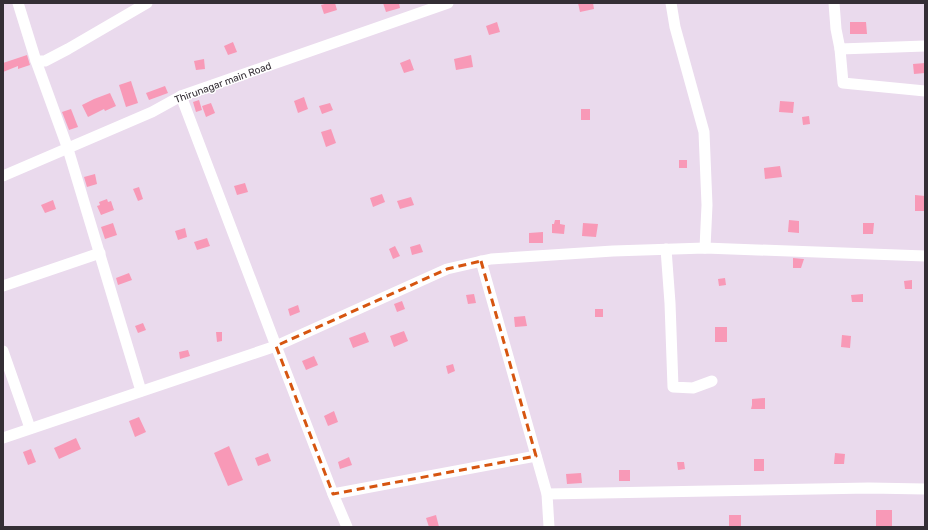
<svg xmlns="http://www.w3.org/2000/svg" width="928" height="530" viewBox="0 0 928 530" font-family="Rubik,sans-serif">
<rect width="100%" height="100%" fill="#eadaed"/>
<g fill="#f899b7">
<path d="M328,3h7l2,7 -13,4 -3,-9z"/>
<path d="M383,3h16l1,5 -14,4z"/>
<path d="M578,3h15l1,6 -14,3z"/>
<path d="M497,22l3,10 -11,3 -3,-9z"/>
<path d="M850,22h16l1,12h-17z"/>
<path d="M233,42l4,10 -9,3 -4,-9z"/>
<path d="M27,55l3,10 -12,4v-3l-15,6v-9z"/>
<path d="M471,55l2,12 -17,3 -2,-11z"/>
<path d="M204,59l1,10 -9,1 -2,-9z"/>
<path d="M410,59l4,11 -10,3 -4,-10z"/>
<path d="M925,63v10l-11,1 -1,-10z"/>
<path d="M131,81l7,22 -12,4 -7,-22z"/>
<path d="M165,86l3,7 -19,7 -3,-7z"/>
<path d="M110,93l6,13 -11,5 -1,-2 -16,8 -6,-12 12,-6z"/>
<path d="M304,97l4,12 -10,4 -4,-12z"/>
<path d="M199,100l3,10 -6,2 -3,-10z"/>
<path d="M780,101l14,1 -1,11 -14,-1z"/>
<path d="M211,103l4,10 -9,4 -4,-11z"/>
<path d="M330,103l3,7 -11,4 -3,-8z"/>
<path d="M71,109l7,18 -9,3 -7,-18z"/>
<rect x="581" y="109" width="9" height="11"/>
<path d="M809,116l1,8 -7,1 -1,-8z"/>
<path d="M331,129l5,14 -10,4 -5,-15z"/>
<rect x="679" y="160" width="8" height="8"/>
<path d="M780,166l2,11 -17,2 -1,-11z"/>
<path d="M95,174l2,10 -10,3 -3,-10z"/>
<path d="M245,183l3,9 -11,3 -3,-9z"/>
<path d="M139,187l4,12 -5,2 -5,-12z"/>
<path d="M382,194l3,8 -12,5 -3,-9z"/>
<path d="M915,195l10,1v15h-10z"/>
<path d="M411,197l3,8 -14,4 -3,-8z"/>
<path d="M107,199l1,3 3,-1 3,9 -13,5 -4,-9 3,-1 -1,-3z"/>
<path d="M53,200l3,9 -11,4 -4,-8z"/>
<path d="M555,220h5v4l5,1 -1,9 -12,-1v-9h2z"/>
<path d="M789,220l10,1v12l-11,-1z"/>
<path d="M113,223l4,12 -12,4 -4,-12z"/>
<path d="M583,223l15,1 -2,13 -14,-1z"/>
<path d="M863,223h11l-1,11h-10z"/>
<path d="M185,228l2,9 -9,3 -3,-9z"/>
<path d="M543,232v11h-14v-10z"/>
<path d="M207,238l3,8 -13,4 -3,-8z"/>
<path d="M420,244l3,8 -11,3 -2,-8z"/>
<path d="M395,246l5,10 -7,3 -4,-10z"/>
<path d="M793,258l11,1 -3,9h-8z"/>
<path d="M129,273l3,7 -14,5 -2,-7z"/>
<path d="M725,278l1,7 -7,1 -1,-7z"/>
<path d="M912,280v9h-7l-1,-8z"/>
<path d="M474,294l2,9 -8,1 -2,-9z"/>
<path d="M863,294v8h-11l-1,-7z"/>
<path d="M402,301l3,8 -8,3 -3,-8z"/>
<path d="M298,305l2,7 -10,4 -2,-7z"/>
<rect x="595" y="309" width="8" height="8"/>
<path d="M525,316l2,10 -12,1 -1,-10z"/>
<path d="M143,323l3,7 -8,3 -3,-7z"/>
<rect x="715" y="327" width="12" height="15"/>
<path d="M404,331l4,10 -14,6 -4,-11z"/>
<path d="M216,332h6v9l-5,1z"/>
<path d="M365,332l4,10 -16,6 -4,-10z"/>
<path d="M842,335l9,1 -1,12 -9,-1z"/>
<path d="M188,350l2,6 -10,3 -1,-7z"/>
<path d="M314,356l4,9 -12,5 -4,-9z"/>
<path d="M453,364l2,7 -7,3 -2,-8z"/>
<path d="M765,398v11h-14l1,-4v-6z"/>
<path d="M334,411l4,11 -10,4 -4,-10z"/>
<path d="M139,417l7,15 -11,5 -6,-16z"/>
<path d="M76,438l5,11 -22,10 -5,-11z"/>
<path d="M229,446l14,34 -15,6 -14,-33z"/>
<path d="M31,449l5,13 -8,3 -5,-13z"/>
<path d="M268,453l3,8 -13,5 -3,-8z"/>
<path d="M835,453l10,1 -1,10h-10z"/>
<path d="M349,457l3,8 -12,4 -2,-7z"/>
<rect x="754" y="459" width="10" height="12"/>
<path d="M677,462h7l1,7 -7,1z"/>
<rect x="619" y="470" width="11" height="11"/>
<path d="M581,473l1,10 -15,1 -1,-10z"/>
<rect x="876" y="510" width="16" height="17"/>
<path d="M436,515l3,12h-10l-3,-9z"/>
<rect x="729" y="515" width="12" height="11"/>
</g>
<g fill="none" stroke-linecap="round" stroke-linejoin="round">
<g stroke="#fff" stroke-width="11">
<path d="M18,3l18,58 32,88 73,242"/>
<path d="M671,3l4,24 29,105 3,73 -2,43"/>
<path d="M834,3l2,26 4,20 85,-3"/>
<path d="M840,49l3,34 82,8"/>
<path d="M36,61h9l23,-12 79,-46"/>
<path d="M181,96l95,250 57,148 14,33"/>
<path d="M3,176l149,-64 29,-16 267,-93"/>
<path d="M666,249l4,54 3,84 20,1 19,-7"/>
<path d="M481,261l66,233 2,33"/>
<path d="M3,286l97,-33"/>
<path d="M3,351l27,77"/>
<path d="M3,438l273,-92 171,-77 44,-10 122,-8 92,-3 220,8"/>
<path d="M333,494l203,-38"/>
<path d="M547,494l322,-6 56,1"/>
</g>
</g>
<path fill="none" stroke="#d65510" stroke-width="3" stroke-dasharray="8 5" stroke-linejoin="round" d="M481,261l55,195 -203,38 -57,-148 171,-77z"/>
<g text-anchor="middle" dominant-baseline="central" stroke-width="3" stroke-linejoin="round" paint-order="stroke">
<g font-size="10" fill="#342e35" stroke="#fff">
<text transform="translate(223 83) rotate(-20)">Thirunagar main Road</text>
</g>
</g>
<rect width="928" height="530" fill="none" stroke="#342e35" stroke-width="8"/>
</svg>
